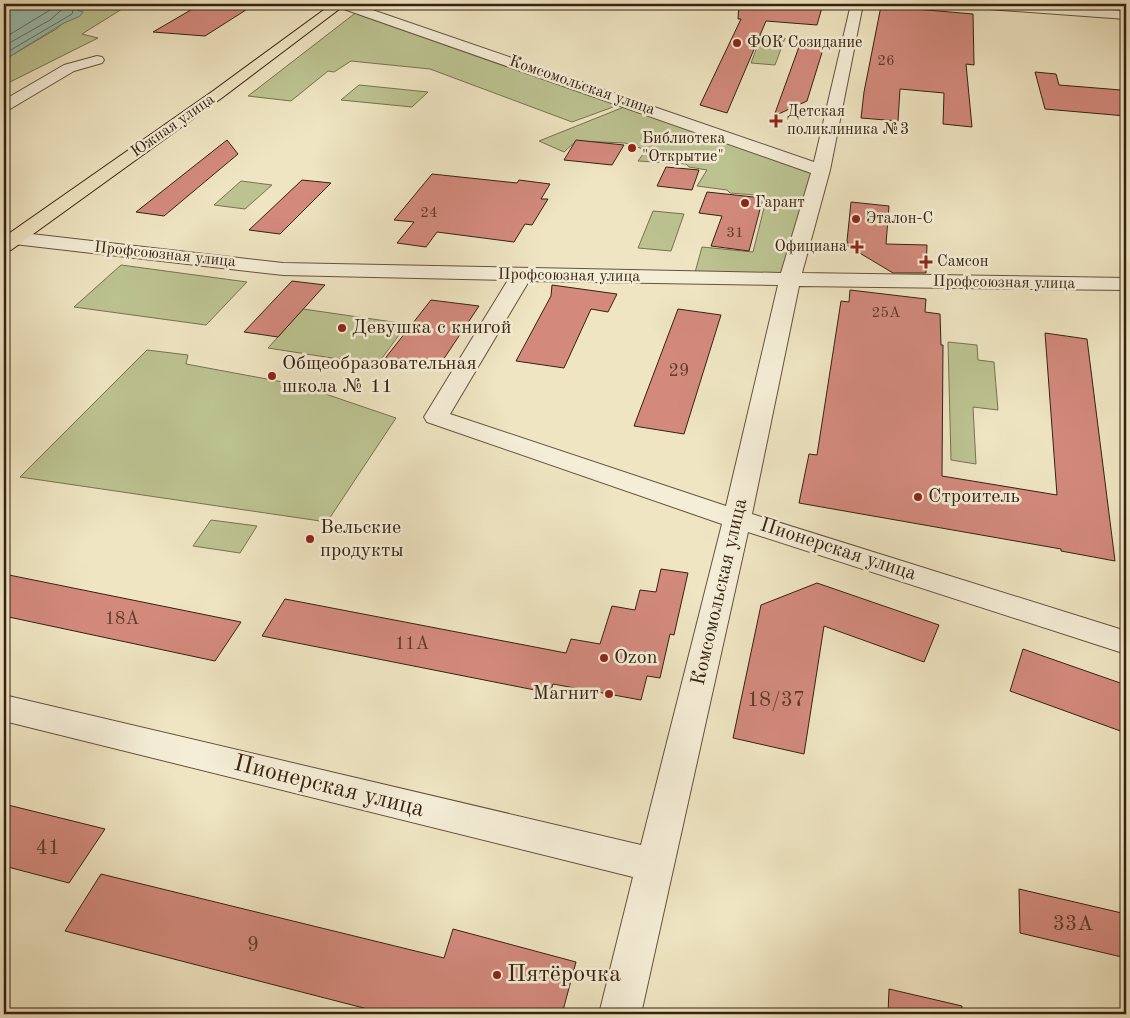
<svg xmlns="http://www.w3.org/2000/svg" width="1130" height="1018" viewBox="0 0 1130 1018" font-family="'Old Standard TT',serif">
<rect width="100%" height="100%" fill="#efe5c2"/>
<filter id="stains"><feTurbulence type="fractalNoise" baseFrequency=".004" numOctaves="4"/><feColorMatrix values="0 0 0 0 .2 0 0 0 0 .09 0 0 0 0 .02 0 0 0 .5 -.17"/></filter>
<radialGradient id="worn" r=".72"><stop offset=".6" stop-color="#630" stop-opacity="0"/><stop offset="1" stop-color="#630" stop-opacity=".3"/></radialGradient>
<g fill="#bcc391" stroke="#787250">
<path d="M91,4h39l-48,30 16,4 -94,47v-25l52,-31 22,-18 -1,-1z"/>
<path d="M358,11l266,92 -52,19 -142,-53 -79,-8 -17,11 -6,-1 -37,30 -43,-5z"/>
<path d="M739,34l46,4 -10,27 -24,-2 6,-16 -11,-1z"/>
<path d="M359,85l69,7 -16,15 -71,-7z"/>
<path d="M629,105l186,65 -29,105 -92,1 8,-29 51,5 14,-56 -37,-3 -3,-3 -30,-4 10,-16 -18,-3 -3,-3 -48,-3 8,-11 -21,-7 -49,-2 -12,11 -25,-11z"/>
<path d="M241,181l31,4 -27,24 -31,-4z"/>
<path d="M653,211l31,3 -13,37 -33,-3z"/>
<path d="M121,265l126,17 -41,43 -132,-18z"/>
<path d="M303,309l104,15 -30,41 -109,-17z"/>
<path d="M948,342l29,3 1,15 16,2 4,48 -25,-3 3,57 -25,-4z"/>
<path d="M147,350l41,5 -2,9 113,21 97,33 -69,104 -307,-45z"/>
<path d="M211,520l46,6 -17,27 -47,-7z"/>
</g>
<path fill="#9abfb1" stroke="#728071" d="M4,4h87l-14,6 6,2 -3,4 -18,8 -58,36z"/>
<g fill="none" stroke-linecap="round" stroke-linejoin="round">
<g stroke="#687060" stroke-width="1">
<path d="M4,38l56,-34"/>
<path d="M4,46l46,-26 18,-16"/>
<path d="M4,54l68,-40 2,-7 4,-3"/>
</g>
</g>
<g fill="#d38a7d" stroke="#352210">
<path d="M201,4l48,4 -44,28 -52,-4z"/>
<path d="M739,4h84l-6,21 -51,-4 -39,92 -27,-8 41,-86h-3z"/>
<path d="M881,6l92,8 1,51 -8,-1 6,63 -29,-3 1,-31 -44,-4 -2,32 -37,-3 3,-26z"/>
<path d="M800,44l24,2 -17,55 -33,15z"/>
<path d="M1035,72l21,2 3,11 62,5 5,15v11l-81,-7z"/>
<path d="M227,140l11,14 -74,62 -28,-4z"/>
<path d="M576,140l48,5 -12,20 -48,-5z"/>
<path d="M666,167l33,3 -7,20 -35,-4z"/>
<path d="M432,174l85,9 2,-3 31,4 -9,15h7l-16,26 -7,-1 -11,18 -77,-10 -11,15 -29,-4 17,-21 -20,-2z"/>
<path d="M302,180l29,3 -51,51 -31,-4z"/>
<path d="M707,192l56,6 -14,53 -38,-5 11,-30 -23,-3z"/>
<path d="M851,202l38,4 -3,38 41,1 -1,28h-33l-50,-30h5l-1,-2z"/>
<path d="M292,281l33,4 -47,52 -34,-5z"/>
<path d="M552,285l65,9 -9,18 -17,-3 -27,59 -48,-7 35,-65z"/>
<path d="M850,290l76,9 -1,13 15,2 1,31h2l-1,131 115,19 -12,-162 42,6 28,222 -54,-10v-2l-262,-46 10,-49 8,1 24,-154 8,1z"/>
<path d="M431,300l48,6 -42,63 -54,-8z"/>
<path d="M678,309l43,6 -37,119 -50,-8z"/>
<path d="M661,569l27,4 -14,62 -4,-1 -10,44 -13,-2 -6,24 -88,-16 -3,9 -288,-57 23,-37 281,54 5,-14 29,5 12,-38 23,4 5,-20 16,2z"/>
<path d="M4,574l237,48 -26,39 -211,-45z"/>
<path d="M817,583l122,42 -15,37 -100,-36 -20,128 -71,-16 28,-133z"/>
<path d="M1023,649l103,36v48l-116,-42z"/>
<path d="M4,804l101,25 -36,54 -65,-17z"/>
<path d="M101,874l343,84 9,-29 123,33 -14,52h-175l-322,-83z"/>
<path d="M1019,889l107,25v44l-106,-25z"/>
<path d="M889,989l73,17 -1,8h-73z"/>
</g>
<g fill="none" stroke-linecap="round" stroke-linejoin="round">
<g stroke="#64533c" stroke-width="2">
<g id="minor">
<path d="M337,4h18l459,158 37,-158h12l-33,166 -28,103 324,5v12l-327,-4 -47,228 374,117v23l-378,-122 -107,482h-42l34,-137 -629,-156v-26l637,150 81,-321 -295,-102 -3,-5 84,-137 -225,-5 -269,-31 -7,-2 -3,-4 3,-4 7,-2 269,31 498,10 30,-100 -473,-166zM529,281l249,4 -52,221 -276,-92z"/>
<path d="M969,4h56l101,7v8l-151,-11 -5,-1z"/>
<path d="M97,56l5,1 2,3 -2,3 -28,8 -64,38 -6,2v-11l60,-35z"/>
</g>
</g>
<g stroke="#352210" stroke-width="2">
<path id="major" d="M332,4h14l-123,93 -212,153 -7,2v-15l209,-146z"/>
</g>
<use href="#minor" fill="#f5eed7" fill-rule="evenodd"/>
<use href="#major" fill="#efe5c2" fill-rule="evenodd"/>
</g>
<g fill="#8f2418" stroke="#f5eed7" stroke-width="2">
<circle cx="737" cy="43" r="5"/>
<path d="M773.5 113.5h5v5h5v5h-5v5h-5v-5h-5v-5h5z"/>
<circle cx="632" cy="148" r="5"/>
<circle cx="745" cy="203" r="5"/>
<circle cx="856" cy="219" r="5"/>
<path d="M854.5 239.5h5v5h5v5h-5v5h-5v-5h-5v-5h5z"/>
<path d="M923.5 254.5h5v5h5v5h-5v5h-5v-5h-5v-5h5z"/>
<circle cx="342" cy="328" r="5"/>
<circle cx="272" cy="376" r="5"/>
<circle cx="918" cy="497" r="5"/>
<circle cx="310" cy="539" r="5"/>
<circle cx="604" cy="658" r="5"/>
<circle cx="609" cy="694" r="5"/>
<circle cx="497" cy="975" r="5"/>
</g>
<g text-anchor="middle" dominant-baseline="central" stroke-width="5" stroke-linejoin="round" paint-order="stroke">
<g font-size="15" fill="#5c3c2b">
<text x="886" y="61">26</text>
<text x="429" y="213">24</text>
<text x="735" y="233">31</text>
<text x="886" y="313">25А</text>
</g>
<g font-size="16" fill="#352210" stroke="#f5eed7" text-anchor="start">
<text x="747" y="43">ФОК Созидание</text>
<text x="787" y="112">Детская<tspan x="787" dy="18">поликлиника №3</tspan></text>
<text x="642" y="139">Библиотека<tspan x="642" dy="18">"Открытие"</tspan></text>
<text x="755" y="203">Гарант</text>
<text x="866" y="219">Эталон-С</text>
<text x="847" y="247" text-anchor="end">Официана</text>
<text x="937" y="262">Самсон</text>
</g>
<g font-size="16" fill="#352210" stroke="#f5eed7">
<text transform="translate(582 86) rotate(19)">Комсомольская улица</text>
<text transform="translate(173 126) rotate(-35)">Южная улица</text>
<text transform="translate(165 255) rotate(6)">Профсоюзная улица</text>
<text transform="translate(569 276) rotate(1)">Профсоюзная улица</text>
<text transform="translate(1004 283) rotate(1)">Профсоюзная улица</text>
</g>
<g font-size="18" fill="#5c3c2b">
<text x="679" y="371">29</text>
<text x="122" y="619">18А</text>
<text x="412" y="644">11А</text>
</g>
<g font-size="20" fill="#352210" stroke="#f5eed7" text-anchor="start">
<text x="352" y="328">Девушка с книгой</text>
<text x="282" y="364">Общеобразовательная<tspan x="282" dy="23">школа № 11</tspan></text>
<text x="928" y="497">Строитель</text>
<text x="320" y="528">Вельские<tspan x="320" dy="23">продукты</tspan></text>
<text x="614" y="658">Ozon</text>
<text x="599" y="694" text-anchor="end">Магнит</text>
</g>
<g font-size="20" fill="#352210" stroke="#f5eed7">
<text transform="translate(838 550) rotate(18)">Пионерская улица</text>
<text transform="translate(720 592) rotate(-77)">Комсомольская улица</text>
</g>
<g font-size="21" fill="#5c3c2b">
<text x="776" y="700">18/37</text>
<text x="48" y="848">41</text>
<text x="1073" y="924">33А</text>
<text x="253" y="945">9</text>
</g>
<g font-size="24" fill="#352210" stroke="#f5eed7">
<text transform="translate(329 787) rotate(14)">Пионерская улица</text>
</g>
<g font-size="24" fill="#352210" stroke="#f5eed7" text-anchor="start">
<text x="507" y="975">Пятёрочка</text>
</g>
</g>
<rect width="1130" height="1018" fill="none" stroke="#efe5c2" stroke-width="20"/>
<rect x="5" y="5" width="1120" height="1008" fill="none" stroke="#352210" stroke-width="2.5"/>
<rect x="10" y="10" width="1110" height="998" fill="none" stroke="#352210"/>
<rect width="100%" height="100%" filter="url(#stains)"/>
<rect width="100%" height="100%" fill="url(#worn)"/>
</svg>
